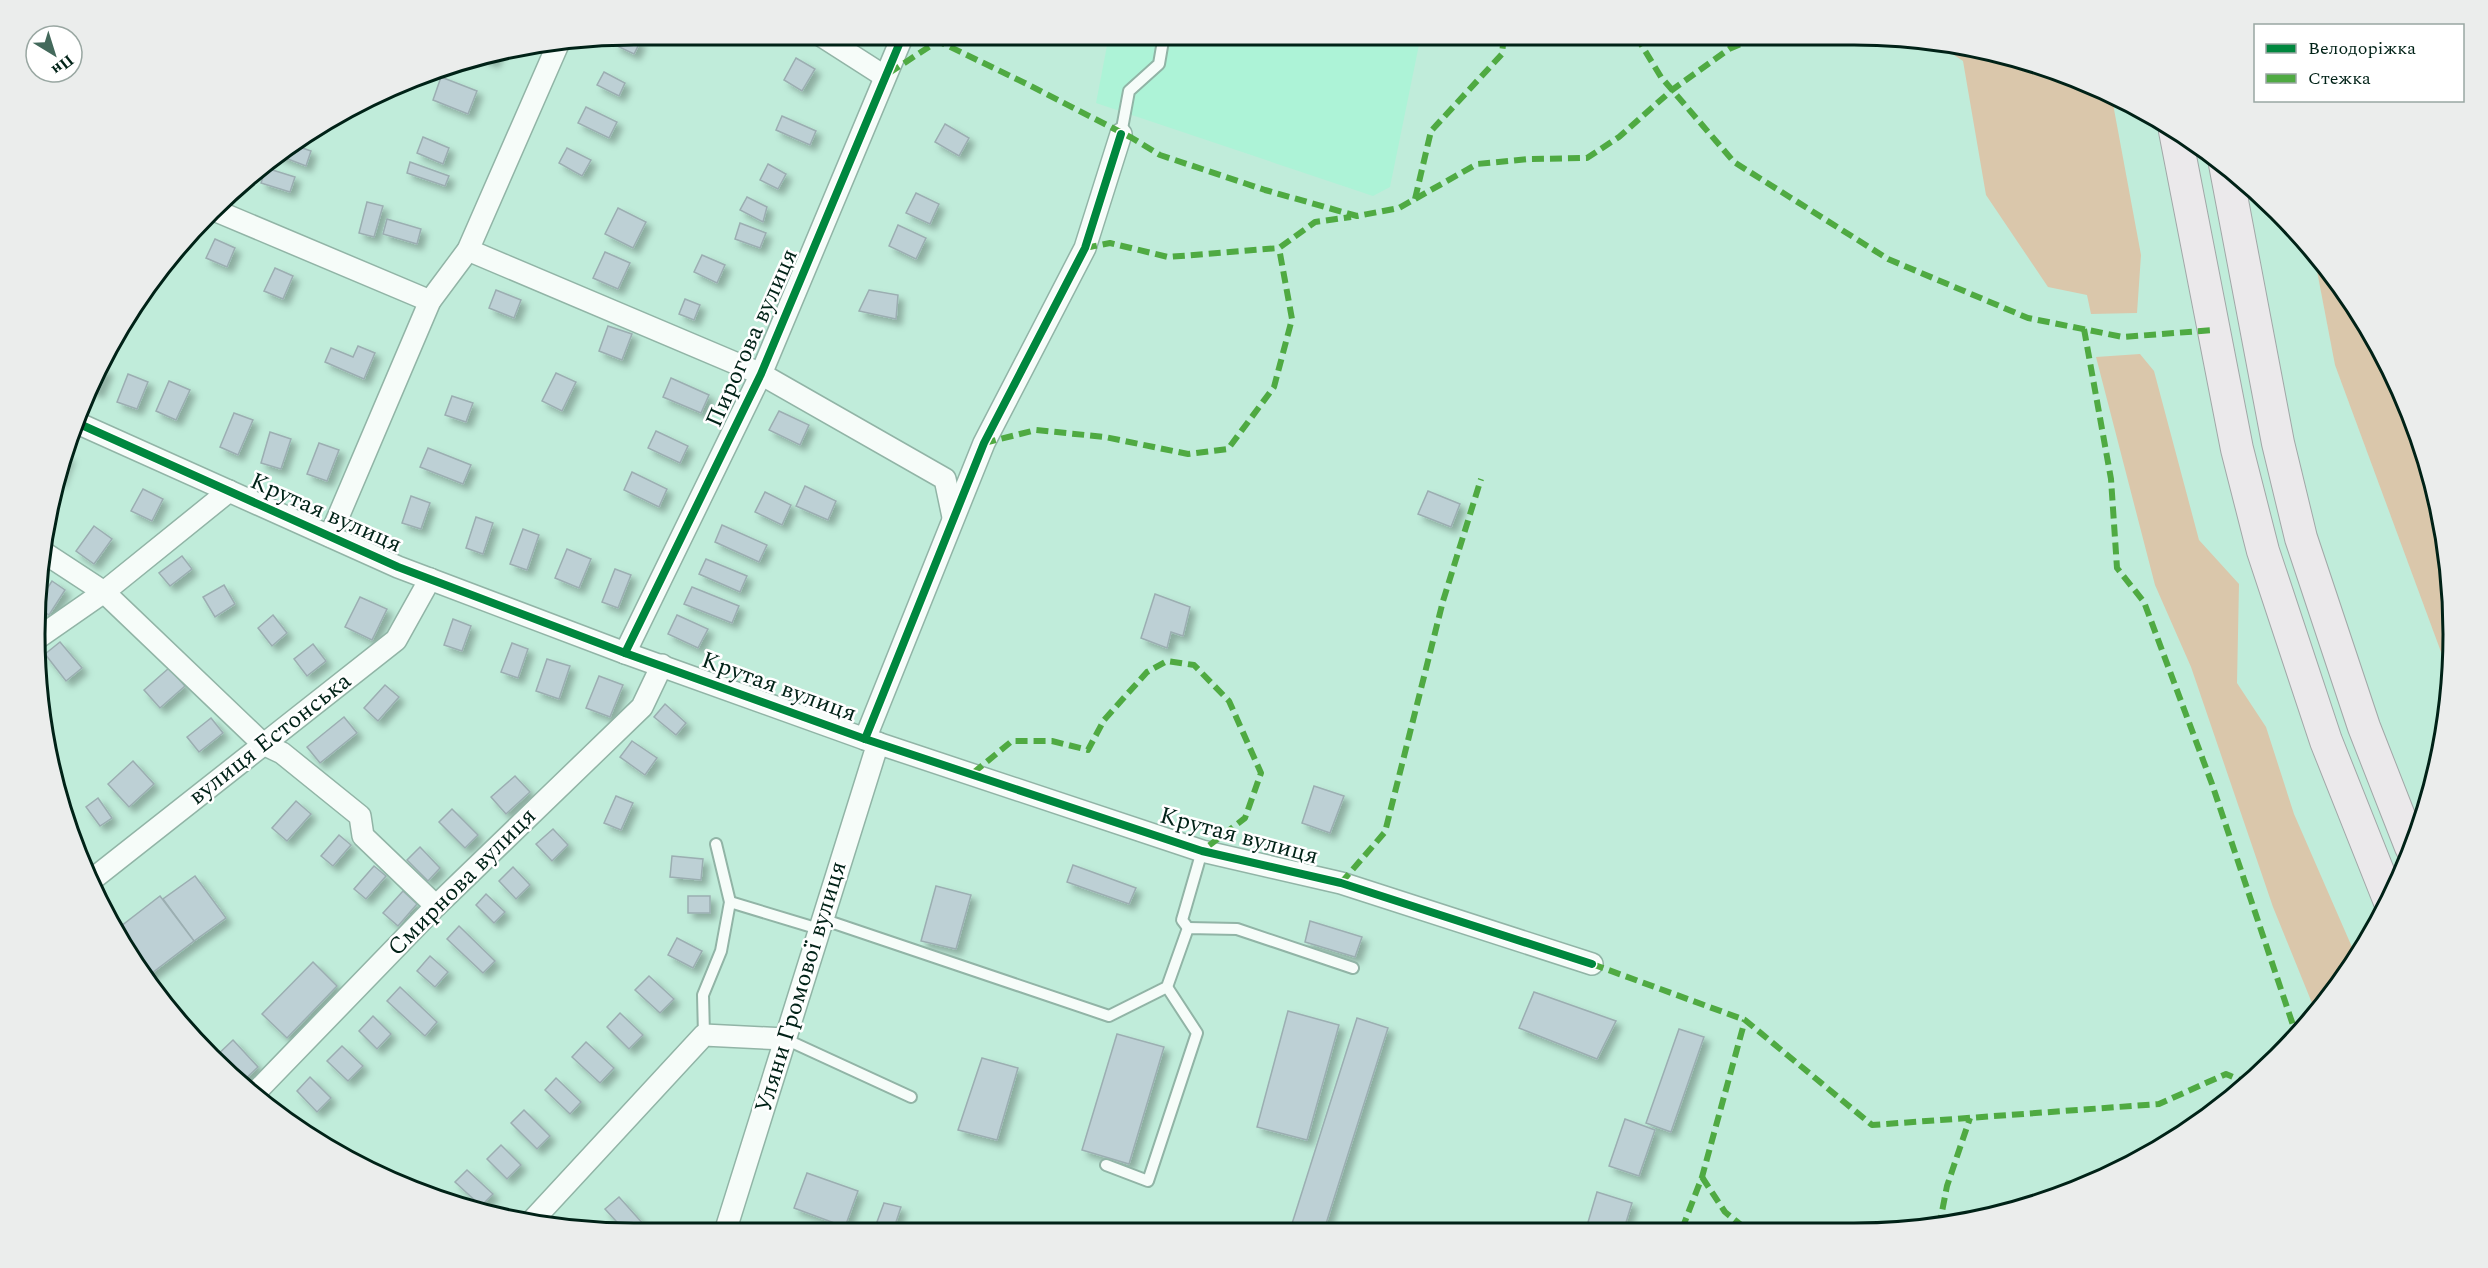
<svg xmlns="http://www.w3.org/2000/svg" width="2488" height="1268" viewBox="0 0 2488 1268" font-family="Spectral,serif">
<defs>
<filter id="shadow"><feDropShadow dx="5.5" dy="5.5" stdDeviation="3" flood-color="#0004"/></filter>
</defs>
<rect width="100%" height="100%" fill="#c0ecda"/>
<path fill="#adf3d7" d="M1109,35h312l-31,152 -17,9 -277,-93z"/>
<g fill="#dac7ab">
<path d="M1936,43l73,12 102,38 30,162 -4,58 -46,1 -4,-19 -39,-8 -62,-92 -23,-134z"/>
<path d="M2313,250l60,84 49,107 26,114 3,124 -116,-314z"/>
<path d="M2140,354l14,17 45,169 40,44 -2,99 29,44 28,87 61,140 -39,59 -43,-106 -82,-240 -36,-82 -59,-228z"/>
</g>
<g fill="#bdd0d5" stroke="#9baeb1" stroke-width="1.5" filter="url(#shadow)">
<path d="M627,35l13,7 -6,12 -19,-9 4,-9z"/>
<path d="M498,51l-5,11 -13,-6z"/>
<path d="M796,58l19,11 -13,22 -18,-11z"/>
<path d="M604,72l21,11 -6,13 -22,-11z"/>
<path d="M441,77l36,14 -9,23 -35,-14z"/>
<path d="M586,107l31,15 -8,16 -31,-15z"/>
<path d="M782,116l34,15 -6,14 -34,-15z"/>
<path d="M945,124l24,14 -10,18 -24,-14z"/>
<path d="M423,137l26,11 -6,16 -26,-11z"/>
<path d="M291,144l20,7 -5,15 -31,-12z"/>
<path d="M567,148l24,12 -9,16 -23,-13z"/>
<path d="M410,162l39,14 -4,10 -38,-13z"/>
<path d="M768,164l18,10 -8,15 -18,-9z"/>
<path d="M266,168l29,9 -5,15 -29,-9z"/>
<path d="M916,193l23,11 -9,20 -24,-11z"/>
<path d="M747,197l20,10 -4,15 -23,-12z"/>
<path d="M367,202l16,4 -9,31 -15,-4z"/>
<path d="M618,208l28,14 -13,26 -28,-14z"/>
<path d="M387,219l34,10 -4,15 -34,-10z"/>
<path d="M740,223l26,10 -6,15 -25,-9z"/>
<path d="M898,225l28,13 -10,21 -27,-13z"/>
<path d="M215,239l20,9 -8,19 -21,-9z"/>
<path d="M605,252l25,11 -12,26 -25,-11z"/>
<path d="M702,255l23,10 -8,18 -23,-11z"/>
<path d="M275,268l18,8 -10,23 -19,-8z"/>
<path d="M496,290l25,10 -7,18 -25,-10z"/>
<path d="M869,290l29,5 -2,24 -37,-8z"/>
<path d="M685,299l15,6 -6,15 -15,-6z"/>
<path d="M608,326l24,8 -10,26 -23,-9z"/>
<path d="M358,346l17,7 -11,26 -39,-17 6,-14 22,9z"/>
<path d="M100,367l7,3 -9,22 -9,-4z"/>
<path d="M556,373l20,9 -14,29 -20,-10z"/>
<path d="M128,374l20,8 -11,27 -20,-7z"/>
<path d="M671,378l38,17 -8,18 -38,-16z"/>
<path d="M169,381l21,9 -14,30 -20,-9z"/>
<path d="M452,396l21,7 -7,19 -21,-7z"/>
<path d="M779,411l30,14 -9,20 -31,-15z"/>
<path d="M234,413l19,7 -15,35 -18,-8z"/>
<path d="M656,431l32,15 -8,17 -32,-15z"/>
<path d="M270,432l21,7 -10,30 -20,-6z"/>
<path d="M319,443l20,7 -12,31 -20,-7z"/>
<path d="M428,448l43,17 -8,19 -43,-17z"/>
<path d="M65,455l4,1 -10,26 -2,-1z"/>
<path d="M632,472l35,17 -8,18 -35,-17z"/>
<path d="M805,486l31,15 -8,19 -32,-14z"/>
<path d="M143,489l20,10 -11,22 -21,-10z"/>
<path d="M1428,491l32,13 -9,23 -33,-13z"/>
<path d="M765,492l26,13 -9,20 -27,-13z"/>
<path d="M411,496l19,7 -9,26 -19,-6z"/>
<path d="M476,517l17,6 -10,31 -17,-6z"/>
<path d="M722,525l45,20 -8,17 -44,-20z"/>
<path d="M94,526l18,13 -18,25 -18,-13z"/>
<path d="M523,529l16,6 -12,35 -17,-6z"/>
<path d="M567,549l24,10 -12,29 -24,-10z"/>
<path d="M182,556l10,13 -22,17 -11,-13z"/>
<path d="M706,559l41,17 -7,16 -41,-18z"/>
<path d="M615,569l16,6 -13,33 -16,-6z"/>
<path d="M52,581l13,9 -16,25 -12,-7v-4z"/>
<path d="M224,585l11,19 -20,13 -12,-20z"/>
<path d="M692,587l47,19 -7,17 -48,-19z"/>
<path d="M1155,594l35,13 -7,29 -12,-4 -4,16 -26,-10z"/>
<path d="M360,597l27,12 -15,31 -27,-13z"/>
<path d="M273,615l14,18 -15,13 -14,-18z"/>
<path d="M677,615l31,14 -10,19 -30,-14z"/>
<path d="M453,619l18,7 -9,25 -18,-6z"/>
<path d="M60,642l22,26 -16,13 -21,-27z"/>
<path d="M512,643l16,6 -10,29 -17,-6z"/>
<path d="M313,644l13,17 -19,15 -13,-17z"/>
<path d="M547,659l23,7 -11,33 -23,-8z"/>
<path d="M169,668l16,18 -25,22 -16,-18z"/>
<path d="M599,676l24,9 -13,32 -24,-9z"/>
<path d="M385,685l14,12 -21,24 -14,-13z"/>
<path d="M665,704l21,19 -10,12 -22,-18z"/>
<path d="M344,717l13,16 -37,30 -13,-16z"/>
<path d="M211,718l12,15 -24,19 -12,-15z"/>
<path d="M632,741l25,17 -12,17 -25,-18z"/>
<path d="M133,761l21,23 -25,23 -21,-23z"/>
<path d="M515,776l15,16 -24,22 -15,-17z"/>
<path d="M1314,786l30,10 -14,37 -28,-10z"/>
<path d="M616,796l17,7 -12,27 -17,-7z"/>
<path d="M98,798l14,20 -12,8 -14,-19z"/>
<path d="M296,801l15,13 -24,27 -15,-13z"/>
<path d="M452,809l26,26 -13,13 -26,-26z"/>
<path d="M553,829l15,16 -16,16 -16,-17z"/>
<path d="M339,835l12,10 -18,21 -12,-10z"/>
<path d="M420,847l20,21 -12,13 -21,-21z"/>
<path d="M672,856l31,3 -2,21 -31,-3z"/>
<path d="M1073,865l63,23 -7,16 -62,-22z"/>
<path d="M374,866l12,10 -20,23 -12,-10z"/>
<path d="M513,867l17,18 -14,14 -17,-18z"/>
<path d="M195,876l31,42 -32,23 -31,-42z"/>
<path d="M936,886l35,9 -15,54 -35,-8z"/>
<path d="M403,891l14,13 -19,22 -15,-13z"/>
<path d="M486,894l19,18 -11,11 -18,-18z"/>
<path d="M160,896l34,45 -46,35 -32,-46z"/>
<rect x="688" y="896" width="22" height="17"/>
<path d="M1310,921l52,16 -7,20 -50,-15z"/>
<path d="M459,926l36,35 -12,12 -36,-34z"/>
<path d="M677,938l25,13 -9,17 -25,-13z"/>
<path d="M123,941l27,37 -3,2z"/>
<path d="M430,956l18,16 -13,15 -18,-16z"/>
<path d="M313,962l24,24 -50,52 -25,-24z"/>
<path d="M649,976l25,23 -14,14 -25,-23z"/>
<path d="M400,987l37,35 -12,14 -38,-35z"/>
<path d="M1534,992l82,29 -19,38 -78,-31z"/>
<path d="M1288,1011l51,14 -32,115 -50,-13z"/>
<path d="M620,1013l23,22 -14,14 -22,-22z"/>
<path d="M373,1016l18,18 -14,15 -18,-18z"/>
<path d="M1357,1018l31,10 -64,202h-34z"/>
<path d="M1679,1029l25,8 -33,95 -25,-9z"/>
<path d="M1117,1034l47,13 -35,117 -47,-14z"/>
<path d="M233,1040l25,27 -17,16 -29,-23z"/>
<path d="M586,1042l28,26 -14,15 -28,-26z"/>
<path d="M342,1046l21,20 -15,15 -21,-20z"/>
<path d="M982,1058l36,10 -21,72 -39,-10z"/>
<path d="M310,1077l21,21 -14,14 -20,-21z"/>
<path d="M556,1078l25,24 -11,12 -25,-24z"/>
<path d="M524,1110l26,26 -13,13 -26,-26z"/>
<path d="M282,1111l20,22 -23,-19z"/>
<path d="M1625,1119l30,11 -16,46 -30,-10z"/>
<path d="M501,1145l20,20 -14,14 -20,-20z"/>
<path d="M467,1170l26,24 -12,12 -26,-24z"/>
<path d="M807,1173l51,18 -13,36 -51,-19z"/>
<path d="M1597,1192l35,11 -8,26h-38z"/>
<path d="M619,1197l26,29 -6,6h-13l-21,-23z"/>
<path d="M884,1203l17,4 -8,24 -19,-1z"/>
</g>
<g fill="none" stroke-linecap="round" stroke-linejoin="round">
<g stroke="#91b4a6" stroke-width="14">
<g id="service">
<path d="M1121,134l8,-43 30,-27 5,-29"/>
<path d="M730,902l89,27"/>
<path d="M822,919l287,97 58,-29 21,-59 49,1 116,39"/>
<path d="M1188,928l-6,-8 20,-69"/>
<path d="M704,1035l-1,-40 18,-44 9,-49 -14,-58"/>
<path d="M785,1039l126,58"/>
<path d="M1106,1165l42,16 49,-148 -30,-46"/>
</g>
</g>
<g stroke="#91b4a6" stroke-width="24">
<g id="minor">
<path d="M820,35l64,41"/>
<path d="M214,210l216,91"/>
<path d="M468,250l293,124 184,105 8,38"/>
<path d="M75,422l323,145 227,86 240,86 337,112 139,32 251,81"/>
<path d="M330,536l100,-235 38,-51 91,-208"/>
<path d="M43,552l61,40 159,152 19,9 78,63 3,20 73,70"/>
<path d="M35,640l69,-48 125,-101"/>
<path d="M625,653l136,-279 142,-339"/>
<path d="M865,739l119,-296 101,-195 36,-114"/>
<path d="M89,882l307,-242 34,-61"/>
<path d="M254,1094l182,-188 206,-199 20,-42"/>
<path d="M531,1222l173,-187 81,4"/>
<path d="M725,1232l153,-489"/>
</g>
</g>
<g stroke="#a1a7a7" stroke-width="34">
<g id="primary">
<path d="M2175,131l62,318 26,102 63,190 64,161"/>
<path d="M2225,164l53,279 23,95 63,189 47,120"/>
</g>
</g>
<use href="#service" stroke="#f6fcf9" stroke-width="10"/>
<use href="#minor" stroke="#f6fcf9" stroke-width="21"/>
<use href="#primary" stroke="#ebe9eb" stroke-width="32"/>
<g stroke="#4faa42" stroke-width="6" stroke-dasharray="12 6" stroke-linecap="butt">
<path d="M1636,36l25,41 73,85 154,97 140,59 95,19 91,-7"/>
<path d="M889,73l49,-32 91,44 103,53 28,17 105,35 92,26 42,-8 78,-44 52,-5 58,-1 32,-21 53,-47 57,-41 31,-13"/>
<path d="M1415,199l16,-68 71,-77 2,-19"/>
<path d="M1085,248l25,-5 58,14 111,-9 36,-26 36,-5"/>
<path d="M2084,329l27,150 6,89 27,34 68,182 85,253"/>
<path d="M984,443l52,-13 69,7 83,17 40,-5 46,-62 18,-68 -13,-71"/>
<path d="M973,773l39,-32h40l36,9 16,-30 43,-48 20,-11 27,4 35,36 32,72 -16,45 -43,33"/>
<path d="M1341,883l44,-51 58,-231 38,-122"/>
<path d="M1592,964l153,56 127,105 287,-21 67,-30 21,9"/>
<path d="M1702,1177l23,35 21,17"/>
<path d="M1939,1227l8,-41 23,-68"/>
<path d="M1682,1229l20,-52 43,-157"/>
</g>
<g stroke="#fff" stroke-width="11">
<g id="cycleway">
<path d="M75,422l323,145 227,86 240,86 337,112 139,32 251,81"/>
<path d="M625,653l136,-279 142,-339"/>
<path d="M865,739l119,-296 101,-195 36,-114"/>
</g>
</g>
<use href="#cycleway" stroke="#00873e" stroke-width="8"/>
</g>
<g text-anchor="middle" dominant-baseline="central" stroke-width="5" stroke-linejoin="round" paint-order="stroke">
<g font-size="24" fill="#002217" stroke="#fff">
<text transform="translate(752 338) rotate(-66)">Пирогова вулиця</text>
<text transform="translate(326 513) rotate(24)">Крутая вулиця</text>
<text transform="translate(779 687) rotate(20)">Крутая вулиця</text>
<text transform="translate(270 739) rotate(-38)">вулиця Естонська</text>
<text transform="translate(1239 836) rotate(15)">Крутая вулиця</text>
<text transform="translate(462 882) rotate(-45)">Смирнова вулиця</text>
<text transform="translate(801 987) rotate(-73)">Уляни Громової вулиця</text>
</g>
</g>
<path d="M0 0H2488V1268H0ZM634 45H1854A589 589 0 0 1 2443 634V634A589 589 0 0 1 1854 1223H634A589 589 0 0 1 45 634V634A589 589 0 0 1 634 45Z" fill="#ebedec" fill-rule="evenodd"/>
<path fill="none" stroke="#002217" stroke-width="3" d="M634 45H1854A589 589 0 0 1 2443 634V634A589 589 0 0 1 1854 1223H634A589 589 0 0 1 45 634V634A589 589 0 0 1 634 45Z"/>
<rect x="2254" y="24" width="210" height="78" fill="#ffffff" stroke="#99a7a2" stroke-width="1.5"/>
<rect x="2266" y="44" width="30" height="9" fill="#00873e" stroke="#99a7a2" stroke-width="1.5"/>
<text x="2308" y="54" font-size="18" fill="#002217">Велодоріжка</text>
<rect x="2266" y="74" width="30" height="9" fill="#4faa42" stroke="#99a7a2" stroke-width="1.5"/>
<text x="2308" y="84" font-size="18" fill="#002217">Стежка</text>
<g transform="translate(54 54) rotate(142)"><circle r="28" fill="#ffffff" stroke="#99a7a2" stroke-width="1.5"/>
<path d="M0-4.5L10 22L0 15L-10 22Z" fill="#43695b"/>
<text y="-9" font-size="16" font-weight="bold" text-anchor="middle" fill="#002217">Пн</text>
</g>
</svg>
